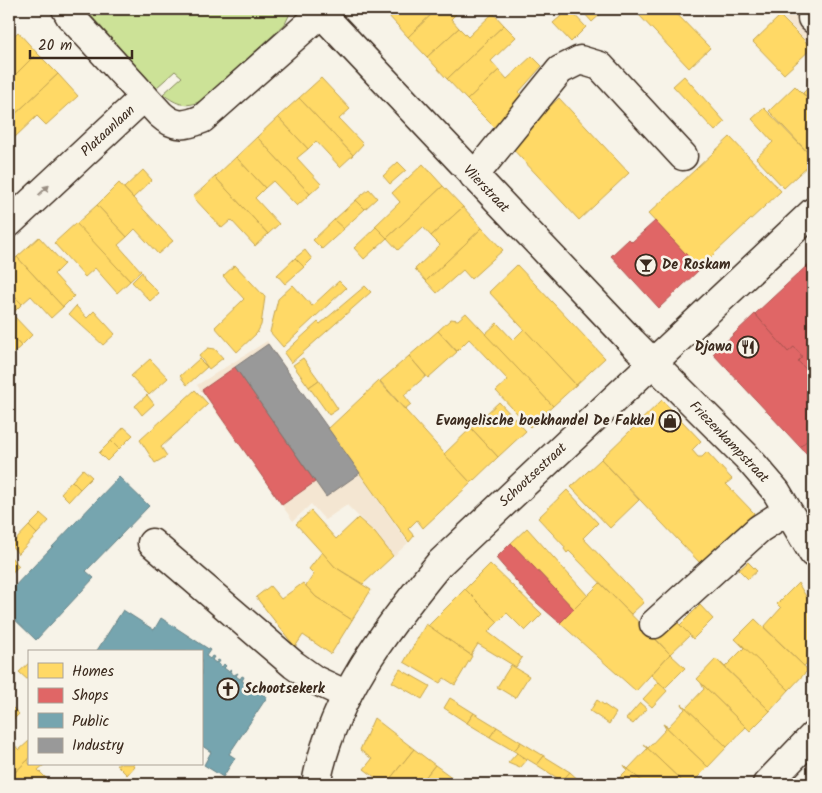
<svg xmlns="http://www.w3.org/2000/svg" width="822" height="793" viewBox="0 0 822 793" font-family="Kalam,sans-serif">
<rect width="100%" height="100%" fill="#f7f3e8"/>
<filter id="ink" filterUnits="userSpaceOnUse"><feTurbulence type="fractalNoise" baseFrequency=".02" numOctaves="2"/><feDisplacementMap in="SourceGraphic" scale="10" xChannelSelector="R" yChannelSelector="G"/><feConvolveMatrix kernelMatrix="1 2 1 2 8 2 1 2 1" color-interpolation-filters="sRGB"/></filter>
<g filter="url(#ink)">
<g fill="#f4e6d2">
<path d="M790,9h23v40l-31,-33z"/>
<path d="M267,341l141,202 -14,13 -16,-16 2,-2 -33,-33 -22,15 -14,-16 -18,17 -96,-136z"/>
</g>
<path fill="#cce297" stroke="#84865a" d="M85,9h207l-7,15 -81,75c-16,10 -27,6 -41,-5l19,-17 -7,-6 -19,17z"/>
<g fill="#ffd966" stroke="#c4a450">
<rect x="9" y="9" width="4" height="18"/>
<path d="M395,9h42l-29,28 -20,-22z"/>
<path d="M437,9h24l-10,10 8,9 -32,29 -19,-20z"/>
<path d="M569,9l17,18 -15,15 -18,-19z"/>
<path d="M588,9h18l-14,13 -8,-9z"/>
<path d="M644,9h28l38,39 -21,20 -51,-54z"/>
<path d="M493,13l11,12 -57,54 -20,-22 32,-29 9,9z"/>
<path d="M780,16l32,32 -28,26 -31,-32z"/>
<path d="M504,25l12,12 -25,24 8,9 -32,30 -20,-21z"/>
<path d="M18,32l19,21 -28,28v-41z"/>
<path d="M37,53l21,21 -49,46v-39z"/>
<path d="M532,56l10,10 -23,26 6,8 -25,33 -33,-33 32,-30 8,9z"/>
<path d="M58,74l20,22 -32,29 -9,-9 -25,24 -3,-3v-17z"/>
<path d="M684,76l41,46 -10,9 -42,-45z"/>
<path d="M321,78l29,31 -11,10 24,25 -10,11 -54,-57z"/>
<path d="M813,83v21l-10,-11z"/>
<path d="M795,86l18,18v54l-44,-47z"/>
<path d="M299,98l54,57 -13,12 -24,-26 -8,8 -30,-32z"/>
<path d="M559,98l70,75 -50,47 -70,-75z"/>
<path d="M764,108l49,50v3l-29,27 -28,-30 17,-16 -21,-23z"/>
<path d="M278,117l30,32 -11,9 24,26 -11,10 -53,-57z"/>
<path d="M257,137l53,57 -13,12 -24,-25 -8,7 -29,-31z"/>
<path d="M730,137l51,54 -82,77 -51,-54z"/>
<path d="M236,157l29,31 -10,10 24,26 -11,10 -53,-57z"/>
<path d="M398,162l8,8 -16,14 -7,-8z"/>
<path d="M423,164l20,22 -56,52 -12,-12 25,-24 -8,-9z"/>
<path d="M143,170l9,10 -19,18 -9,-10z"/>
<path d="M215,177l53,57 -13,12 -24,-26 -9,8 -29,-31z"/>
<path d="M119,183l54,58 -15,13 -23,-25 -8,8 -30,-32z"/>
<path d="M443,186l20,21 -32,29 -8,-9 -25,23 -11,-12z"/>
<path d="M369,189l8,9 -12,11 -9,-9z"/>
<path d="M356,200l9,9 -22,20 -9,-9z"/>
<path d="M97,205l30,32 -9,8 23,26 -11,10 -54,-57z"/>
<path d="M463,207l19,21 -56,53 -11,-12 25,-24 -9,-9z"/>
<path d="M334,220l10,9 -22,20 -9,-9z"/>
<path d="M76,223l54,58 -13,12 -22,-25 -10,9 -31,-34z"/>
<path d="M376,227l11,11 -23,21 -10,-11z"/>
<path d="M482,228l21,22 -32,29 -8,-9 -26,23 -11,-12z"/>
<path d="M39,237l25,27 -10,10 20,22 -11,11 -46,-50z"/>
<path d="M305,250l7,9 -8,8 -9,-9z"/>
<path d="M17,257l46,50 -12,11 -20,-22 -9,8 -13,-13v-27z"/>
<path d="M295,258l9,9 -19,17 -8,-9z"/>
<path d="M235,265l30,32 -4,28 -4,8 -20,19 -22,-25 29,-28 -21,-23z"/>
<path d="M517,265l88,93 -29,27 -87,-93z"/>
<path d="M142,272l3,7 14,14 -9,8 -18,-19z"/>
<path d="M339,281l7,7 -63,59 -13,-15 8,-33 15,-14 19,21z"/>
<path d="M365,286l6,6 -80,71 -7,-10 34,-31 2,2z"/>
<path d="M9,291l13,13 -10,10 20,21 -11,11 -12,-13z"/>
<path d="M76,306l11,12 7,-7 21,23 -12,11 -34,-31z"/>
<path d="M466,313l87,93 -23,21 -34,-36 12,-11 -39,-41 -12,12 -19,-20 13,-12 7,1z"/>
<path d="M497,323l16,17 11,-11 52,56 -23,21 -68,-72z"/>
<path d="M438,331l19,21 -29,26 -19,-22z"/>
<path d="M9,333l12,13 -12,11z"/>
<path d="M208,348l7,1 8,9 -14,11 -10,-13z"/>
<path d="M409,356l17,20 -22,19 7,9 -6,5 -25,-28z"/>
<path d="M303,358l16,22 -10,7 -16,-22z"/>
<path d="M150,359l18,19 -19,17 -18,-19z"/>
<path d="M199,359l8,8 -20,18 -7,-9z"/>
<path d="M319,380l19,29 -9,6 -20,-28z"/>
<path d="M379,381l92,102 -48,45 -6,-8 -9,9 6,7 -5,6 -81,-113z"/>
<path d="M195,390l13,14 -47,43 6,9 -12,7 -15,-23z"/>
<path d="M147,395l7,9 -12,11 -7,-9z"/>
<path d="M662,400l39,41 -9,9 6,7h4l5,-5 25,27 -6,5 28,29 -53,51 -100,-105z"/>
<path d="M499,402l27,29 -28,26 -27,-29z"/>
<path d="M124,427l9,8 -14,14 -8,-8z"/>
<path d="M471,428l27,29 -27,26 -27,-29z"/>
<path d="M111,441l8,8 -12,12 -8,-8z"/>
<path d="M601,459l38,41 -29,28 -39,-41z"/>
<path d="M83,469l9,8 -12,12 -8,-8z"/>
<path d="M72,481l8,8 -11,12 -8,-8z"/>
<path d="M567,490l31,33 -15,15 61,64 -13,12 -62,-63 -2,2 -3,-4 1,-2 -27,-29z"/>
<path d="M311,511l25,28 22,-21 17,15 18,23 -30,28 -28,-17 -39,-43z"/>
<path d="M41,514l8,7 -12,13 -8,-8z"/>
<path d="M29,526l8,8 -19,20 -7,-9z"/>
<path d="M527,528l61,68 -14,13 -63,-66z"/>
<path d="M322,552l13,15 36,23 -19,30 -36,-23 -10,-11 8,-12 -5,-5z"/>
<path d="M9,555l10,11 -10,9z"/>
<path d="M748,562l9,9 -9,8 -9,-9z"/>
<path d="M490,564l52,50 -17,17 -18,-18 -9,9 -33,-33z"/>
<path d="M303,583l13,14 36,23 -21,34 -28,-19 -8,12 -39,-50 14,-11 11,13z"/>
<path d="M600,583l70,71 -34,37 -76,-68z"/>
<path d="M798,583l15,25v49l-9,9 -40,-39 17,-19 -4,-4z"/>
<path d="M465,589l33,33 -10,10 34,26 -6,9 -38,-23 -7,11 -43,-29z"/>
<path d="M700,605l13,14 -20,20 -13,-14z"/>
<path d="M755,619l53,51 -19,20 -54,-51z"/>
<path d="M675,620l15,15 -20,19 -15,-16z"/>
<path d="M426,624l46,32 -17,29 -11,-7 -4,5 -36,-21z"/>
<path d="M740,643l49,47 -19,21 -49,-48 4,4 19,-19z"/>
<path d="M670,654l15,14 -20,20 -14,-13z"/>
<path d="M716,659l54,52 -20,20 -53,-52z"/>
<path d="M29,663v18l-10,-9z"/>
<path d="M511,665l18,11 -14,22 -18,-11z"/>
<path d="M400,669l30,17 -8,13 -30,-17z"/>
<path d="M659,682l8,9 -15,16 -9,-8z"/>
<path d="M701,683l45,44 -19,20 -41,-39 18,-19z"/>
<path d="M450,698l24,15 -7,10 -23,-15z"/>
<path d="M597,700l19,13 -7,11 -19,-13z"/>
<path d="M640,703l7,6 -14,15 -7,-5z"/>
<path d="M9,704l10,10 -10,10z"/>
<path d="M682,704l45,43 -19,20 -45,-43 5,3 17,-18z"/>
<path d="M474,713l23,14 -7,10 -23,-14z"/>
<path d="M374,718l40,31 -28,35h-15l5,-6 -12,-9 8,-10 -12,-9z"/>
<path d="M663,724l45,43 -17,17h-6l-42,-40 5,4 18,-19z"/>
<path d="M497,727l24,15 -7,9 -24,-14z"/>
<path d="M10,740l9,10 10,-9v18l-20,19z"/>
<path d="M521,742l23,14 -7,9 -23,-14z"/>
<path d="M643,744l42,40h-40l-17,-15 19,-20z"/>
<path d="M414,749l21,16 -15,19h-34z"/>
<path d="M517,753l10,7 -7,8 -12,-5z"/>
<path d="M544,756l26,16 -8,9 -25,-16z"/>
<path d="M29,759v5h16l-7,6 10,10 -5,4h-34v-6z"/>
<path d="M116,764h17l2,2 -8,9z"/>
<path d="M435,765l22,16 -3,3h-34z"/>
<path d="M624,765l4,4 17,15h-32l14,-14z"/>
<path d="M570,772l13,12h-17l-4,-3z"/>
</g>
<g fill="#e06666" stroke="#ae5450">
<path d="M655,221l45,48 -41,39 -48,-52 18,-17 3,3z"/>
<path d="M813,260v117l-15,-16 3,-3v-3l-7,-8 -6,5 -33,-38z"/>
<path d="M755,314l33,38 6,-5 7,8v3l-3,3 15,16v58l-13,12 -87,-93z"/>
<path d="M235,367l80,115 -33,23 -80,-115z"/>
<path d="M813,435v26l-13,-14z"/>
<path d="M511,543l63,66 -14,14 -30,-26 -34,-39z"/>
</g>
<g fill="#76a5af" stroke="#648084">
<path d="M119,477l30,29 -63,65 8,7 -58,62 -27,-26v-22z"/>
<path d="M123,610l31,20 7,-12 49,32 -4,6 4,3 2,-3 2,1 -2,3 4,3 2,-3 2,1 -2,3 4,3 2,-3 2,2 -2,2 4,3 3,-2 -1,3 4,3 4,-2 -2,3 4,3 2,-3 2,1 -2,4 25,16 -38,57 6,4 -12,19 -19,-12 7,-13 -10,-7v-93h-105z"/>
</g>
<path fill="#999" stroke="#7d7874" d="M268,344l92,129 -34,24 -91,-130z"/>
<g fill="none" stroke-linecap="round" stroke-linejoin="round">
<g stroke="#3b2a1e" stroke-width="31">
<g id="minor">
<path d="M66,9l4,7 90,98c15,14 25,12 42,5l124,-110"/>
<path d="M317,9l315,333 114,114 30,35 37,62"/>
<path d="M812,18l1,1"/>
<path d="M474,176l86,-106 20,-10 20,6 83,90"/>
<path d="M9,223l135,-126"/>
<path d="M152,543l142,122 21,15 32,15"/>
<path d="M654,624l105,-95 28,-18"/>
<path d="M316,784c16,-86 69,-154 123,-220l374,-352"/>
<path d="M767,784l46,-48"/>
</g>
</g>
<use href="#minor" stroke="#f7f3e8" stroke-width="28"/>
</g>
<defs><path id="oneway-solid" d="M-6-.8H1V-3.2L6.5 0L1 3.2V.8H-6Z" transform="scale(1.25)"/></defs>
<use fill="#998e83" href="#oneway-solid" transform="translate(44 190) rotate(-43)"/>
</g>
<defs>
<g id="bar-ring" transform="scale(1.125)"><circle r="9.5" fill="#f7f3e8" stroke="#3b2a1e" stroke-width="1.5"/><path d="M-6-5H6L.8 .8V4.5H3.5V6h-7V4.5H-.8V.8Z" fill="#3b2a1e"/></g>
<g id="restaurant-ring" transform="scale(1.125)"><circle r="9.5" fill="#f7f3e8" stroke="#3b2a1e" stroke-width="1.5"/><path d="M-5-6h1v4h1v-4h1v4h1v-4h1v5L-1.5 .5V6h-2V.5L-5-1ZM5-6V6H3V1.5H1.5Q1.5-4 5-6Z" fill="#3b2a1e"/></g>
<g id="shop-ring" transform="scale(1.125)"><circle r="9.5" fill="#f7f3e8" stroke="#3b2a1e" stroke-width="1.5"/><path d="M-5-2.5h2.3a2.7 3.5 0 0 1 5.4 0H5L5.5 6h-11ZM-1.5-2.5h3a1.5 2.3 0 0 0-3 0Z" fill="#3b2a1e"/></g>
<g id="church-ring" transform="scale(1.125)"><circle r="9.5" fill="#f7f3e8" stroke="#3b2a1e" stroke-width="1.5"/><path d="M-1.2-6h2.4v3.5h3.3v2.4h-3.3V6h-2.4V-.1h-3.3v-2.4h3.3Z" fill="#3b2a1e"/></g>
</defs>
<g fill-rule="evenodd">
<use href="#bar-ring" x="646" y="265"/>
<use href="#restaurant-ring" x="748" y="347"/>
<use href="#shop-ring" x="670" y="421"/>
<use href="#church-ring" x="228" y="689"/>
</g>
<g text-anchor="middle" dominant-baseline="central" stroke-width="5" stroke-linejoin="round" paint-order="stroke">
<g font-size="14" fill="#3b2a1e" stroke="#f7f3e8">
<text transform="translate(108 131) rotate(-43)">Plataanlaan</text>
<text transform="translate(486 189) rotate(46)">Vlierstraat</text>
<text transform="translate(729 442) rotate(46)">Friezenkampstraat</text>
<text transform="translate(533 475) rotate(-43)">Schootsestraat</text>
</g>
<g font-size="14" font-weight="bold" fill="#3b2a1e" stroke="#f7f3e8" text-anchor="start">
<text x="662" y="265">De Roskam</text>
<text x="732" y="347" text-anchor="end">Djawa</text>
<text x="654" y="421" text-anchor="end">Evangelische boekhandel De Fakkel</text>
<text x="244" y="689">Schootsekerk</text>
</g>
</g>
<rect width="822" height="793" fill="none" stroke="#f7f3e8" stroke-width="30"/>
<rect x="15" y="15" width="792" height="763" fill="none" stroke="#3b2a1e" stroke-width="2" filter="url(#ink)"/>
<rect x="28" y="650" width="175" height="115" fill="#f7f3e8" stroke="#aca397"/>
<rect x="38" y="663" width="25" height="15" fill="#ffd966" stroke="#aca397"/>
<text x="72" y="676" font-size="15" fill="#3b2a1e">Homes</text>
<rect x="38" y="688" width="25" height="15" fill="#e06666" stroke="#aca397"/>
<text x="72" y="700" font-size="15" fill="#3b2a1e">Shops</text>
<rect x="38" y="713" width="25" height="15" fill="#76a5af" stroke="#aca397"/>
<text x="72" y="726" font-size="15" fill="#3b2a1e">Public</text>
<rect x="38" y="738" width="25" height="15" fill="#999999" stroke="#aca397"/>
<text x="72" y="750" font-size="15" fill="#3b2a1e">Industry</text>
<path d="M30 50v8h102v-8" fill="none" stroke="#3b2a1e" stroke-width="2.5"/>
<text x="38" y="50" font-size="15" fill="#3b2a1e" stroke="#f7f3e8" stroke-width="4" paint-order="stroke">20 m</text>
</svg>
